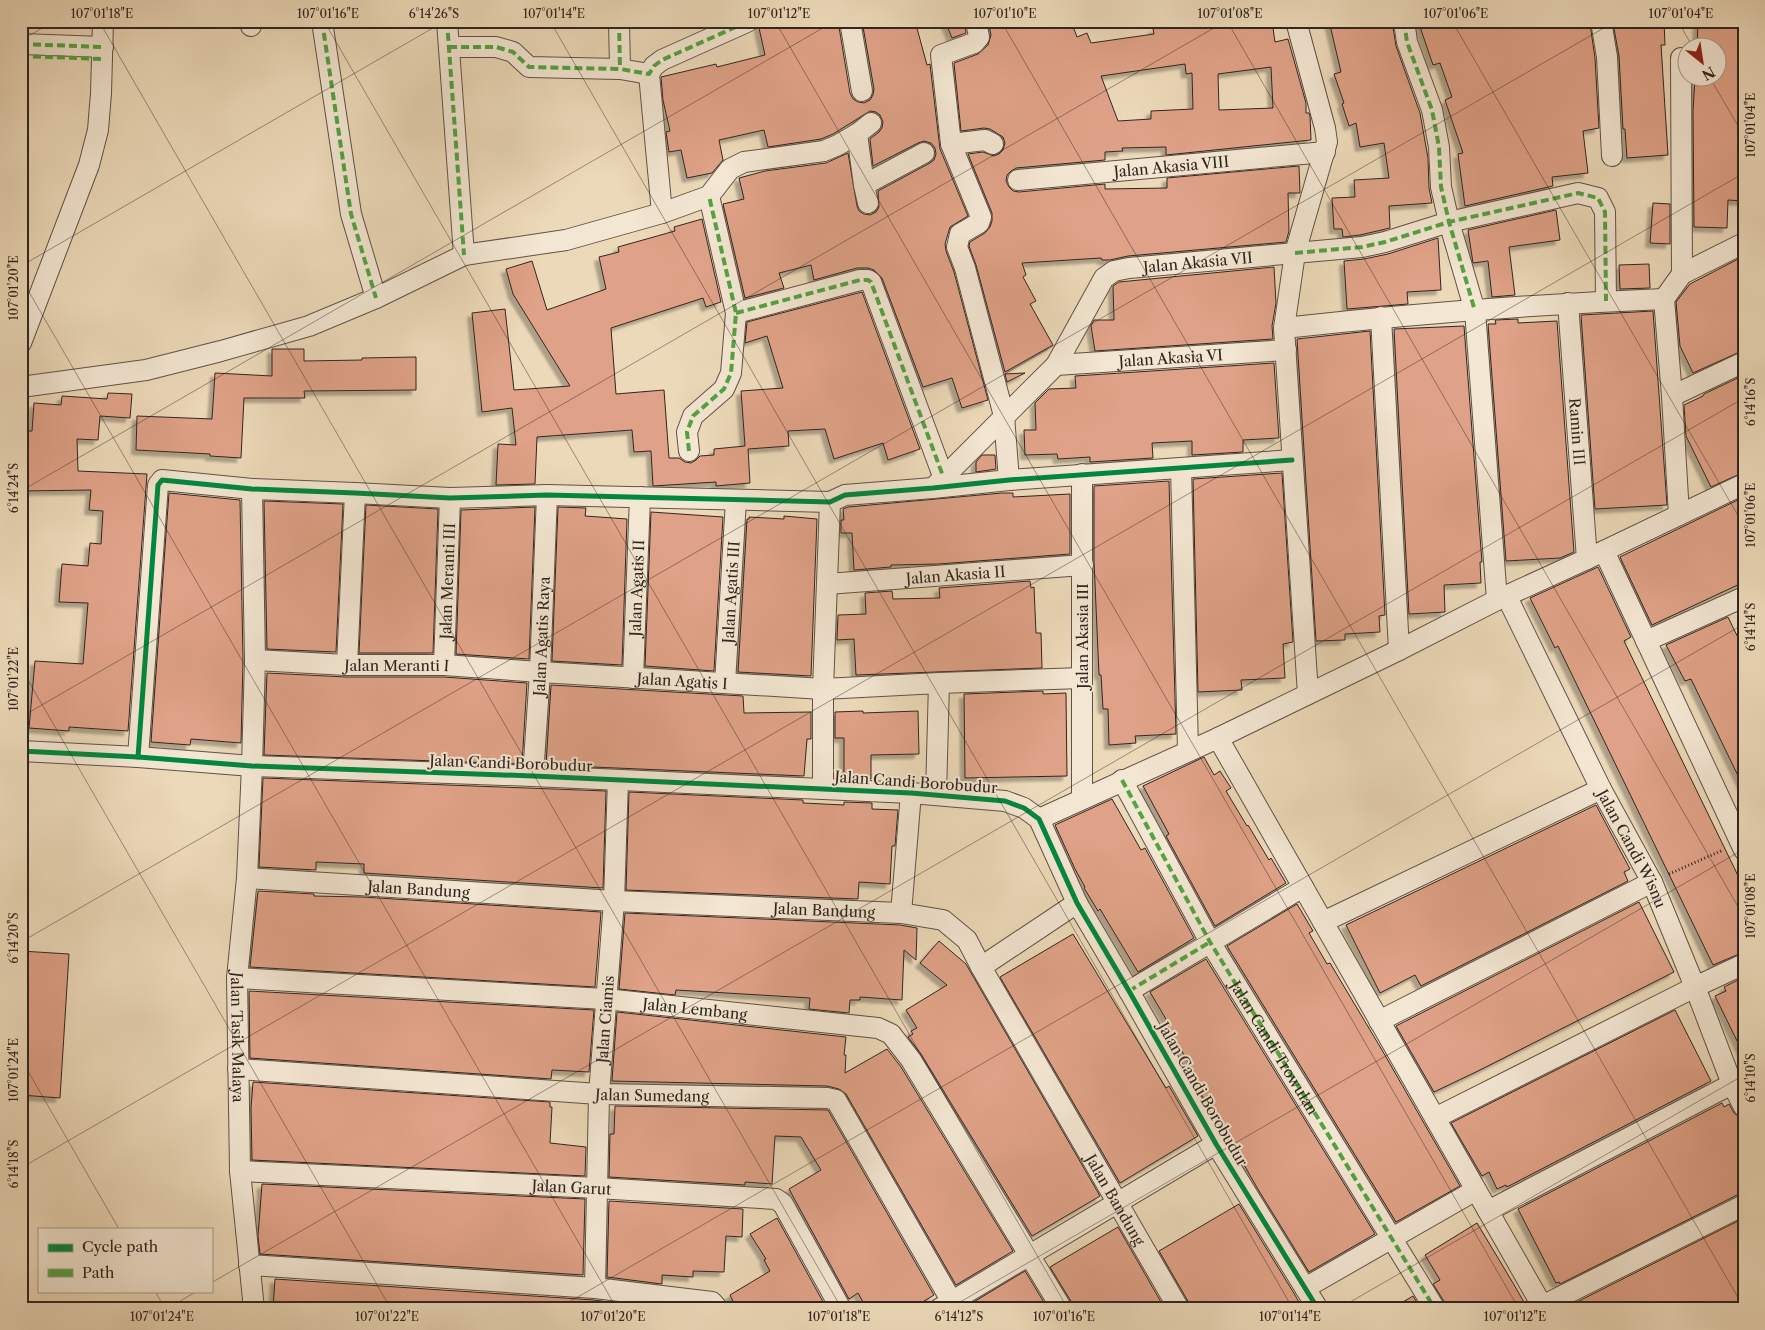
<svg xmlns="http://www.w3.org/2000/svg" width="1765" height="1330" viewBox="0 0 1765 1330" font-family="'Libre Caslon Text',serif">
<defs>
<filter id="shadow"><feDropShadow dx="-4.5" dy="4.5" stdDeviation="1" flood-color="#0004"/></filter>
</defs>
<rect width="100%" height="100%" fill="#ecd9b9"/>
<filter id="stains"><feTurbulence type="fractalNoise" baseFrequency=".004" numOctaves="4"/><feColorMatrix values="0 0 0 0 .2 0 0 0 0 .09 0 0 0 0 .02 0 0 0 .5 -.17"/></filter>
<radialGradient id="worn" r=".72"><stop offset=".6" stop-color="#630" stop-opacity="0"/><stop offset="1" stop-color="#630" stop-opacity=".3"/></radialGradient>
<g fill="#dfa187" stroke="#31251f" fill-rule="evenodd" filter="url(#shadow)">
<path d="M776,21h62l12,72 3,6 5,3 6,1 6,-3 3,-5 1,-6 -12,-68h53l12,44 3,-1 10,85 28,67 -18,11 -5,17 1,7 8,21 34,128 -26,8 -10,-30 -29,9 -41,-109 -8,-8 -6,-2h-11l-43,12 -3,-15 -32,8 5,15 -39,10 -22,-94 21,-5 -5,-21 26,-7 61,-8 22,-10 9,53 2,5 5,3 6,1 6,-3 3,-5 -1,-16 52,-28 4,-3 2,-6 -1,-6 -4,-5 -7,-2 -6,2 -45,23 -3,-27 9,-7 3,-4 1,-6 -3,-7 -4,-3 -6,-1 -37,23 -12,5 -53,8 -4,-17 -45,10 4,20 -11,13 -25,5 -6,-28 -12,2 -3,-20 4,-1 -7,-31 -2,-23 55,-13 1,3 48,-12 -6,-27 1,-3z"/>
<path d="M945,21h19l2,12 -14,5z"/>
<path d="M988,21h83l6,16 10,-4 4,10 63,-9 -1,-5 42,-8h77l3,21 13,-3 18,64v10h3l1,3 1,24 -145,15v-8l-44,1 1,3 -18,1v8l-89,8 -5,3 -4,4 -1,6 3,6 4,4 6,1 86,-8v5l62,-1v-10l132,-12 1,27h-12l1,38 -3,11 -158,14 -18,4h-8l-1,-2 -79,5 4,12 -3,2 13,24 -6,3 23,41 -48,27 -29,-107 -7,-19 1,-4 15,-9 5,-6 2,-6v-8l-24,-59 15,-2 11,4 5,-2 4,-4 2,-7 -2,-6 -13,-8 -6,-1 -23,3 -7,-68 24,-9 10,-9 3,-10zM1185,64l1,10 6,-1 1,36 -42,2v8l-33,2 -17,-45zM1271,67l2,41 -54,2 -1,-36z"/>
<path d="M1329,21h63l4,25 24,67 8,45 1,30 3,15 -43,3 1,22 -30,7 -17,2 -1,-8h-8l-2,-31 23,-1 -1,-17 35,-2 -5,-35 -24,4 -4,-24 -7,3 -7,-22 2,-1 -10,-29 7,-2z"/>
<path d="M1418,21h168l1,3h3l5,34 4,70 -16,3 5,42 -36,4 1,9 -88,20 -7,-52 5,-1 -18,-53 7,-3 -12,-34 -7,2z"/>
<path d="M1643,21h21l1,24h-4l7,110 -41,3 -2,-29h-2l-4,-73 -6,-33z"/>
<path d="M1698,21h46v180l-16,-1 -1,28 -33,-1 -1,-116 2,-33h23v-30h-21z"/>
<path d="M1653,203l17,1v40l-20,-1z"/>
<path d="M1556,210l4,30 -51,7 6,48 -23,2 -4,-36 -15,2 -5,-33z"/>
<path d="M702,219l19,83 -15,5 -3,-9 -92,30 5,66 48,-4 5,68h10l6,4 6,1 5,-3 4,-4 14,-1v-6l31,-3 -4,-55 42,-3 -16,-52 -22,7 2,-21 115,-30 58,157 -32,11 -5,-17 -49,16 -9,-30 -37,2 1,15 -41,3 2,34 -34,3v-4l-63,4 -2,-35 -17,1 -2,-22 -95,7 -2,47 -39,1 2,-41 18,1 -4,-37 -30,4 -10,-99 33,-4 9,81 56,-4 -57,-92 -7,-25 26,-8 15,49 59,-21 -7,-32 20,-5 -1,-5 57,-16 -1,-4z"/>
<path d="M1438,238l3,52 -34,2 1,12 -61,5 -3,-48 20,-2 24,-5z"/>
<path d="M1744,256v94l-51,23 -13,-27 -4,-44 14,-18z"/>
<path d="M1649,264l1,24 -30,1 -1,-24z"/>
<path d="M1274,267l2,36 -4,23 1,13 -178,12 -4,-25 3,-6h20l-1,-34 6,-4z"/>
<path d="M1653,311l14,194 -72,4 -14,-194z"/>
<path d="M1518,319v4l39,-2 17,231 -14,6 -54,3 -18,-237h8l-1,-4z"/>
<path d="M1464,326l18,236h-2l1,21 -37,2 1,27 -36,2 -15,-285z"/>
<path d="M1370,331l15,284 -6,1 1,16 -35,2v6l-29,1 -19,-302z"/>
<path d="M272,349h32v12l58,-1v-2l54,-1v33l-112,1 1,7h-61l-3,60 -31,-2v-2l-74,-4 1,-34 75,3 3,-46 57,3z"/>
<path d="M1274,363l5,75 -36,2v12l-51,3v-14l-40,2 1,15 -63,4v-5l-32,2 -1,-5 -32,1 -1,-25h12l-1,-27 14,-14 27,-1 -1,-12z"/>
<path d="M1025,373l-18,9 -2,-8z"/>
<path d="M1744,375v97l-33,15 -25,-51 -2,-31 19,-9 1,-2z"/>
<path d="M108,393l24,1 -2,24 -30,-2 -2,24 -21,-1 1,32 69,3 -19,257 -59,-4v4l-40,-3 6,-67 48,3 5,-61 -29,-1 3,-38 26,2 2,-23 11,1 2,-33 -14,-1 2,-20 -70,1v-60h11l2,-28 27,2 1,-9 45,3z"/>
<path d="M982,455h13l1,14 -20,3v-10z"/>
<path d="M1282,473l11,169 -10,2 2,34 -44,2 1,10 -44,2 -5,-213z"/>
<path d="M1169,481l7,253 -41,2 1,7 -27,2 -1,-36h-5l-2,-34h-2l-5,-114v-75z"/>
<path d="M169,493l71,7 3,160 -2,83 -50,-4 -1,6 -39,-3z"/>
<path d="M1002,493h11v4l57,-3v60l-132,10 -47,1v2l-37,3 -2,-37h-11v-13h3l-1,-11 5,-2z"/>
<path d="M1744,497v85l-92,43 -32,-68z"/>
<path d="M264,501l79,3 -7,148 -69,-3z"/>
<path d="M366,505l72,4 -5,144h-74z"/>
<path d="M535,507l-6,152 -73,-5 5,-144z"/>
<path d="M558,507l28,1 -1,8 42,3 -5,146 -70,-4z"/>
<path d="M651,512l72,5 -9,154 -69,-5z"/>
<path d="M784,516l33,3 -6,157 -73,-4 9,-153h2v-2l35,2z"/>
<path d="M1598,567l33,70 -7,4 120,247v64l-31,13 -155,-319 -3,2 -25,-50z"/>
<path d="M1030,581l1,7 3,-1 2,46h5l1,35 -186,7 -2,-36 -17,1 1,-25 28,-1 -1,-21 27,-2 1,8 47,-1 -1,-10z"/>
<path d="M1728,617l16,33v138l-53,-109 -6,2 -19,-36z"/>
<path d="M267,673l79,4h98l83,6 -5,81 -258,-9z"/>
<path d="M551,685l192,11 1,17 67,-1v27h-4l-3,37 -258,-11z"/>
<path d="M1043,691v3l23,-1 1,83 -102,2 -1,-84z"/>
<path d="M863,711v2l55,-2 1,43 -48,1v24l-27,-1v-40h-9v-26z"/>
<path d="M1204,757l10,18 6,-4 11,17 -5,3 21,35 1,-1 21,35 2,-2 15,25 -71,43 -49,-90 3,-2 -26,-48z"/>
<path d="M263,778l343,13 -3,97 -239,-15v-9l-48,-2v8l-57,-3z"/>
<path d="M629,792l174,8v3l41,2v-3l28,1v6l26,1 -3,36h-3l-2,38 -31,-2 -1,17 -232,-9z"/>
<path d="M1112,799l29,51 4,-2 49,90 -56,34 -38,-63 -2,2 -14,-23 1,-1 -10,-18 -20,-44z"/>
<path d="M1596,805l34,64 -6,3 4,9 -207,105 -6,-11 -35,18 -34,-68z"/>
<path d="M258,891l56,3v2l48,1 239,15 -6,75 -345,-20z"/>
<path d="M1639,902l35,70 -196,99 -44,21 -38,-66z"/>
<path d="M1297,904l16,27 -4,2 18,31 3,-1 52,87 78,136 -64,36 -169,-276z"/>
<path d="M625,913l275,12 17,3 -1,32 -12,-10 -2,50 -42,-3v3h-10l-1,13 -40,-4 1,-11 -134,-8 -1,5 -56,-6z"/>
<path d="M1073,934l93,154 3,-2 29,50 -78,47 -120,-206z"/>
<path d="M939,941l27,23 134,232 -68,40 -111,-182 -13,-17 5,-3 -2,-3 6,-3 -11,-18 41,-25 -27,-22z"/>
<path d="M21,951l48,3 -9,144 -39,-3z"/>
<path d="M1206,959l169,275 -66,38 -50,-81 -39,-68 -2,1 -28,-50 4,-2 -26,-45 2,-1 -20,-34z"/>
<path d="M1744,977v78l-29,-59 11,-5 -2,-4z"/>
<path d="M249,991l345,19 -5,62 -37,-2 -1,9 -301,-21z"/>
<path d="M1675,1010l36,71 -204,106 -1,-2 -9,4 -8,-17 -7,4 -31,-53z"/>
<path d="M617,1012l229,25 -2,18h2l-1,18 42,-24 14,18 112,184 -57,34 -110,-191 -7,-5 -12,-3 -215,-5z"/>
<path d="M253,1082l297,20v5h2l-2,36 36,4 -1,29 -333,-16 -1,-52z"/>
<path d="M1722,1103l2,4 5,-3 5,9 7,5 3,6v69l-5,1 -179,90 -1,-2 -3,1 -38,-74z"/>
<path d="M615,1106l213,4 106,185 -23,14h-44l-9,-16 -9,6 -60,-110 32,-19 -20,-33 -26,-1 -3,48 -27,-2v3l-136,-8 1,-43h4z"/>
<path d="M262,1184l323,15 -2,76 -323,-21 -2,-18z"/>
<path d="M609,1201l134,8 -1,28 -16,-1 -2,36 -31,-1v6l-31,-2v9l-55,-7z"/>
<path d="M1239,1204l53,86 11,19h-112l-2,-6 -30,-52z"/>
<path d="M777,1218l50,91h-90l-7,-14 40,-24 -6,-11 2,-1 -16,-25z"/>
<path d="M1744,1218v91h-171l-2,-4z"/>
<path d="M1477,1223l36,60 15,26h-81l-2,-6 -12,-19 7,-4 -15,-25z"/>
<path d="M1118,1227l47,82h-91l-2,-6 -22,-36z"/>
<path d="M1025,1271l23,38h-80l-1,-3z"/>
<path d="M275,1279l319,21 66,9h-387z"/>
<path d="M1413,1296l8,13h-30z"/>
</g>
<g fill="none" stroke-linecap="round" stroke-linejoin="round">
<g stroke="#605246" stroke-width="22">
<g id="minor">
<path d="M250,21l1,5"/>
<path d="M322,21l29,193 25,84"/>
<path d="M447,21l17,234"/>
<path d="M619,21l1,48"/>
<path d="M850,21l12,70"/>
<path d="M976,21l3,16 -5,6 -33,12 10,89 34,-4 8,4"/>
<path d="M1296,21l29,107 2,14 -32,111 -11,75 24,366"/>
<path d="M1404,21l3,21 25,68 7,37 2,40 8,35 26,89 22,289"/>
<path d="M1601,21l6,36 5,99"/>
<path d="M21,44l82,3"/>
<path d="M449,47h47l17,5 16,15 91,2 29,5"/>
<path d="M1681,58l1,216"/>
<path d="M857,134l7,51 4,18"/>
<path d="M951,144l30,73 -2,6 -19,11 -3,13 8,21 39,148 5,64"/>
<path id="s1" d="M1018,180l307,-28"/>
<path d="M864,185l60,-32"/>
<path d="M662,213l-13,-139 5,-8 8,-6 87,-39"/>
<path d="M1664,299l18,-25 62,-31"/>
<path id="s2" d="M1568,303l19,256"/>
<path d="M736,313l124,-33h8l3,2 72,194"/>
<path d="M1381,317l18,333"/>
<path d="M1284,328c126,-14 253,-24 380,-29l8,97 7,119"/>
<path d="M21,343l68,-178 9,-35 3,-37 2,-72"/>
<path id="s3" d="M1056,365l230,-15"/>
<path d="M21,387l125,-17 75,-19 88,-25 67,-28 88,-43 102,-15 96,-27 47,-17 21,-27 14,-7 80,-11 14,-6 19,-11 14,-11"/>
<path d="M1672,396l72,-34"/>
<path d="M689,451l-2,-19 6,-16 31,-27 7,-16 5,-60 -27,-117"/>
<path d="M1181,468l7,282"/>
<path d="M1082,474v324"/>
<path id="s4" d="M933,488l123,-123 48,-87 10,-7 15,-3 233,-21 23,-5 64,-20 129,-29 20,5 7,14 1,89"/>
<path id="s5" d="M252,489l3,171 -3,106 -5,112 -10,100 3,193 14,138"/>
<path d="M1604,551l140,299"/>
<path id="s6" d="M827,584l256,-19"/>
<path id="s7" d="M1507,597l94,192 51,93 43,105 37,97 12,23"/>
<path d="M1646,641l98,-44"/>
<path id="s8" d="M255,660l92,5h97l96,7 283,17 116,-6 -3,112"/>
<path d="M347,665l8,-172"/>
<path id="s9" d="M444,665l6,-167"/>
<path id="s10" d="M633,678l7,-181"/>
<path id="s11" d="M725,683l11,-183"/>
<path d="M939,683l143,-5"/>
<path d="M1218,738l326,571"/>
<path d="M21,751l117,6 114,9 281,10 378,17 94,8 19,7 15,11 38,84 52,88 87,153 102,165"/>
<path d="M138,757l20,-272 4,-5 90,9 103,4 95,5 97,-3 283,7 15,-7 88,-7 76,-8 283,-20"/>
<path id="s12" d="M533,776l7,-104 7,-177"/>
<path id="s13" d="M1122,780l88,162 225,367"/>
<path d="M823,789v-100l7,-187"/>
<path d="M1039,819l179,-81 181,-88 98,-50 90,-41 157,-75"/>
<path id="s14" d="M247,878l367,23 287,12 42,7 24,20 14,27 198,342"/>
<path d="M901,913l10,-120"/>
<path d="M1323,922l278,-133"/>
<path d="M981,967l96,-64"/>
<path id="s15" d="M237,978l368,21 273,29 13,6 20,26 151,249"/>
<path d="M1129,991l174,-104"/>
<path d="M1379,1021l273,-139"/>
<path id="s16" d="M238,1069l361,25 228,4 9,2 120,209"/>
<path d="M1435,1118l260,-131 49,-23"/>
<path id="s17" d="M240,1171l357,17 179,11 7,5 58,105"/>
<path d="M1488,1211l244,-127"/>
<path d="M249,1265l346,23 117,14 6,7"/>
<path id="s18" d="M595,1288l4,-194 15,-193 4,-121"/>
<path d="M1305,1288l171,-98"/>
<path d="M1542,1306l202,-101"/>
<path d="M939,1309l277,-165"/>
</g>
</g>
<path stroke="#31251f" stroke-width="3" stroke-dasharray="1 2.5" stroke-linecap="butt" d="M1669,874l54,-24"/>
<use href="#minor" stroke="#f3e6d2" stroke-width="20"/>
<g stroke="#52a341" stroke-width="4" stroke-dasharray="8 4" stroke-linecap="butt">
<path d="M322,21l29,193 25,84"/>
<path d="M447,21l17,234"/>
<path d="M619,21l1,48"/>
<path d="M1404,21l3,21 25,68 7,37 2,40 8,35 26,89"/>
<path d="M21,44l82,3"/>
<path d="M449,47h47l17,5 16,15 91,2 29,5 5,-8 8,-6 87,-39"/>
<path d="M21,56l82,3"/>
<path d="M1295,253l67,-6 23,-5 64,-20 129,-29 20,5 7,14 1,89"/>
<path d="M736,313l124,-33h8l3,2 72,194"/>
<path d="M689,451l-2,-19 6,-16 31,-27 7,-16 5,-60 -27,-117"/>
<path d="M1122,780l88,162 225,367"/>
<path d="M1129,991l81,-49"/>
</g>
<g stroke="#f3e6d2" stroke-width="8">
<g id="cycleway">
<path d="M21,751l117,6 114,9 281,10 378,17 94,8 19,7 15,11 38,84 52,88 87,153 102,165"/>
<path d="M138,757l20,-272 4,-5 90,9 103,4 95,5 97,-3 283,7 15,-7 88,-7 76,-8 283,-20"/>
</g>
</g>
<use href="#cycleway" stroke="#00873e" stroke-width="5"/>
</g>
<path fill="none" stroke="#31251f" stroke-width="1" stroke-opacity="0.45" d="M99,21l743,1288M324,21l744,1288M550,21l743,1288M775,21l744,1288M1001,21l743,1287M1227,21l517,896M1452,21l292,505M1678,21l15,27M21,40l34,-19M1710,78l34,58M21,266l424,-245M21,278l596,1031M21,491l814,-470M21,668l370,641M21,717l1205,-696M21,942l1595,-921M21,1059l98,170M21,1168l1723,-995M211,1283l1533,-885M155,1291l10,18M167,1309l30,-18M557,1309l1187,-685M948,1309l796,-460M1338,1309l406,-234M1729,1309l15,-9"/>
<g text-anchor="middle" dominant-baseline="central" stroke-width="4" stroke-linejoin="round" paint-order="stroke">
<g font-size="15" fill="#31251f" stroke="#f3e6d2">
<text stroke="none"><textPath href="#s1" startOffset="154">Jalan Akasia VIII</textPath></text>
<text stroke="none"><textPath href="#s4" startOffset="370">Jalan Akasia VII</textPath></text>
<text stroke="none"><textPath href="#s3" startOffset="115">Jalan Akasia VI</textPath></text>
<text stroke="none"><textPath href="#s2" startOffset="129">Ramin III</textPath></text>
<text stroke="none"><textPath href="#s6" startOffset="129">Jalan Akasia II</textPath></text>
<text stroke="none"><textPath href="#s9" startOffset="84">Jalan Meranti III</textPath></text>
<text stroke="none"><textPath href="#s10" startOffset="90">Jalan Agatis II</textPath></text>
<text stroke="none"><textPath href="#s11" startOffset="91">Jalan Agatis III</textPath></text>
<text stroke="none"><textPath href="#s12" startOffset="140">Jalan Agatis Raya</textPath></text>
<text transform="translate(1082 636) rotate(-90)">Jalan Akasia III</text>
<text stroke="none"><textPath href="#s8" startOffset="142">Jalan Meranti I</textPath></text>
<text stroke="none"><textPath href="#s8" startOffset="428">Jalan Agatis I</textPath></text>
<text transform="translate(511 763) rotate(2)">Jalan Candi Borobudur</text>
<text transform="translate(916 782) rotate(4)">Jalan Candi Borobudur</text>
<text stroke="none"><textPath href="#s7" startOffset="281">Jalan Candi Wisnu</textPath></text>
<text stroke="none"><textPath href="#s14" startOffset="172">Jalan Bandung</textPath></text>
<text stroke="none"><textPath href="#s14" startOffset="578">Jalan Bandung</textPath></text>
<text stroke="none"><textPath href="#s15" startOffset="459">Jalan Lembang</textPath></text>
<text stroke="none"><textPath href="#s18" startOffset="269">Jalan Ciamis</textPath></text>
<text stroke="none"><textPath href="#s5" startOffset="549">Jalan Tasik Malaya</textPath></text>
<text stroke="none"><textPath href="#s13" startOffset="308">Jalan Candi Trowulan</textPath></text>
<text stroke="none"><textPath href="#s16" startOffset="415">Jalan Sumedang</textPath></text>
<text transform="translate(1203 1094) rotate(60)">Jalan Candi Borobudur</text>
<text stroke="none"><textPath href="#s17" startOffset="332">Jalan Garut</textPath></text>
<text stroke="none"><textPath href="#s14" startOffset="1028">Jalan Bandung</textPath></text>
</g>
</g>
<rect width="1765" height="1330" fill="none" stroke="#ecd9b9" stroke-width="55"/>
<rect x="38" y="1228" width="175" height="65" fill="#f3e6d2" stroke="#a5998a"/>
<rect x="48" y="1244" width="25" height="8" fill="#00873e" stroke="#a5998a"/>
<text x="82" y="1252" font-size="15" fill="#31251f">Cycle path</text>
<rect x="48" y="1269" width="25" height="8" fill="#52a341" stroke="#a5998a"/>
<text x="82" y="1278" font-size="15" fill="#31251f">Path</text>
<g transform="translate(1702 62) rotate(150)"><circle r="24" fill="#f3e6d2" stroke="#a5998a"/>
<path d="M0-4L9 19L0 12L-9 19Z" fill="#8f2418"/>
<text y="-8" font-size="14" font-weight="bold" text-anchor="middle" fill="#31251f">N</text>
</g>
<rect x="28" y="28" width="1710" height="1274" fill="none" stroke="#31251f" stroke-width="2"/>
<g font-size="12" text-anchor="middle" fill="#31251f">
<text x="102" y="18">107°01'18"E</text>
<text x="328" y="18">107°01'16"E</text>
<text x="434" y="18">6°14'26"S</text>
<text x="554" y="18">107°01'14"E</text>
<text x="779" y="18">107°01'12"E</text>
<text x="1005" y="18">107°01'10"E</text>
<text x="1230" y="18">107°01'08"E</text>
<text x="1456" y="18">107°01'06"E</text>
<text x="1681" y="18">107°01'04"E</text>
<text transform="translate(1751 125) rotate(-90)" y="4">107°01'04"E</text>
<text transform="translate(14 288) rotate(-90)" y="4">107°01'20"E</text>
<text transform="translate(1751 402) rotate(-90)" y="4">6°14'16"S</text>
<text transform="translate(14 488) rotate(-90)" y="4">6°14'24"S</text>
<text transform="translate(1751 515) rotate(-90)" y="4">107°01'06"E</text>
<text transform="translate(1751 627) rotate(-90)" y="4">6°14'14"S</text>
<text transform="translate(14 679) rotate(-90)" y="4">107°01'22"E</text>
<text transform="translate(1751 906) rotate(-90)" y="4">107°01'08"E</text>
<text transform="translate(14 938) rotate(-90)" y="4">6°14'20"S</text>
<text transform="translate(14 1070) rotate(-90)" y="4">107°01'24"E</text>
<text transform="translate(1751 1078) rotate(-90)" y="4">6°14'10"S</text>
<text transform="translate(14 1164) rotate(-90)" y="4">6°14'18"S</text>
<text x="162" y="1321">107°01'24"E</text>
<text x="387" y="1321">107°01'22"E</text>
<text x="613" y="1321">107°01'20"E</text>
<text x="839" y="1321">107°01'18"E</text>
<text x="959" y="1321">6°14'12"S</text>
<text x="1064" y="1321">107°01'16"E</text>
<text x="1290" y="1321">107°01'14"E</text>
<text x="1515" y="1321">107°01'12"E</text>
</g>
<rect width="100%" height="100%" filter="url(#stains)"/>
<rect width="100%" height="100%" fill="url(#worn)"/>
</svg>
